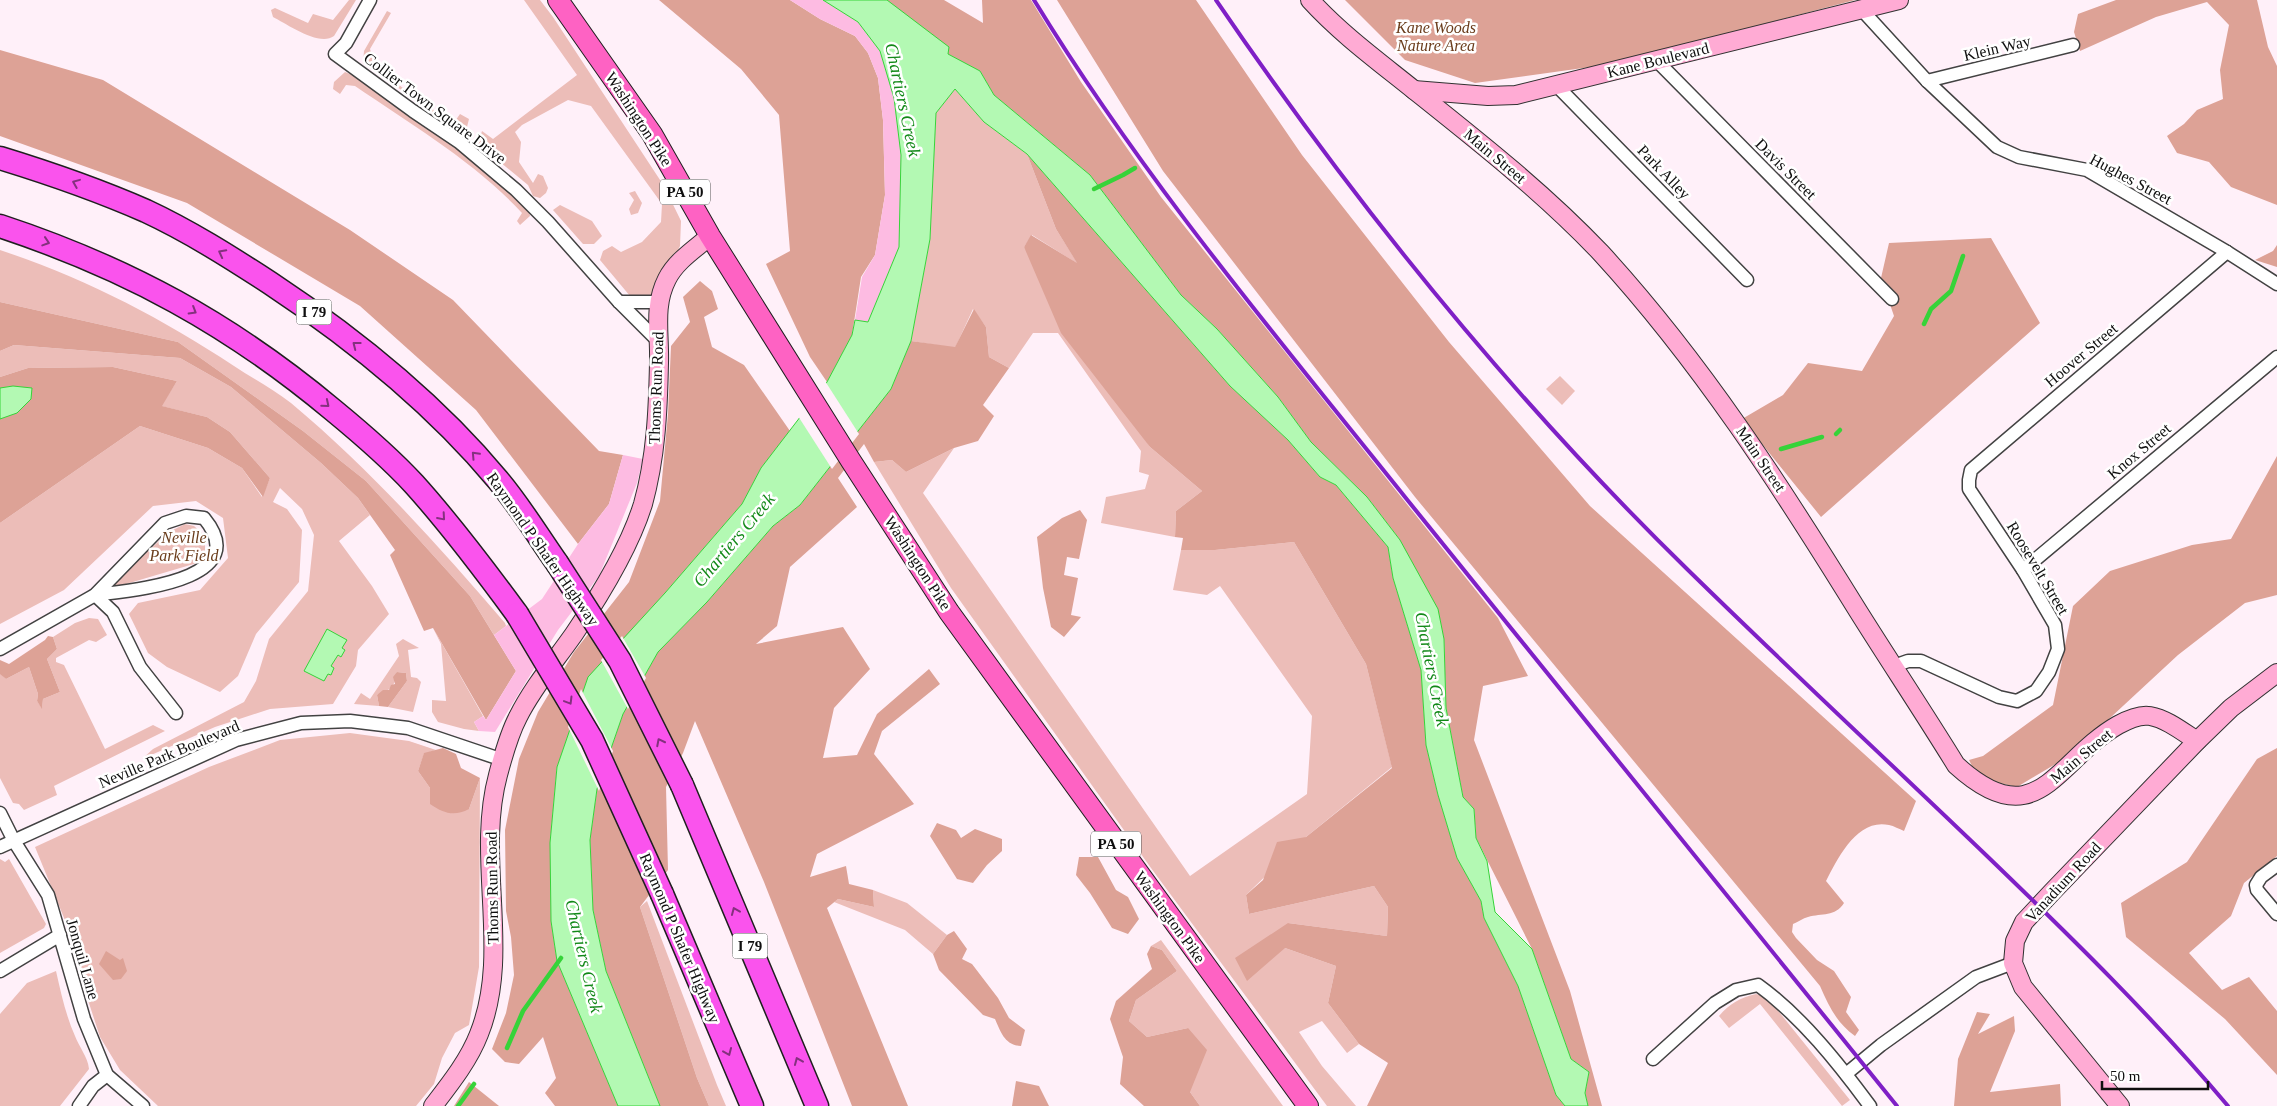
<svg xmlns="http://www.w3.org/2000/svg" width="2277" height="1106" viewBox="0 0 2277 1106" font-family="'Times New Roman',serif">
<rect width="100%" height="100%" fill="#fff0f9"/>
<g fill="#ecbdb8">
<path d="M349,0h7l-22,36c-15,11 -47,-12 -61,-19l-2,-7 4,-2 33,15 5,-9 20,6z"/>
<path d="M524,0h16l13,17 111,169 17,35 -1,25 -10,21 -19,29h-21l-30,-36 3,-9 9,-5 9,6 21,-10 19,-20 1,-18 -71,-98 -23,-6 -46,25 -7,7 6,10 -2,20 14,21 5,-9 5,2 5,12 -2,5 -6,5 -7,-2 -5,-11 -50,-41 4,-13 11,8 84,-64z"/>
<path d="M387,11l4,2 -21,36 3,10 -2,6 82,59 7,-10 9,5 -2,8 -6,5 -98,-69 1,-12z"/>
<path d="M345,72l10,4 129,92 45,42 1,6 -10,9 -3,-4 5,-8c-47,-51 -110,-88 -167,-127l-9,-1 -6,9 -7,-5 1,-7z"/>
<path d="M955,89l29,33 43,32 29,75 22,35 -46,-29 -8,12 126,200 52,44 -26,20 -1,26 -74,-14 5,-26 39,-8 4,-14 -10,-3 2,-21 -83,-118h-25l-24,35 -20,-11 -3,-30 -13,-18 -18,39 -44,-7 19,-102 6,-126z"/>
<path d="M635,191l7,12 -4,10 -7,2 -2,-6 5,-9 -5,-7z"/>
<path d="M560,205l32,16 10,15 -8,8h-11l-30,-34z"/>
<path d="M0,250c84,28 160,67 234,116 18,12 39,23 57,37 79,66 147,142 214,220l1,3 -12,9 -24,-39 -104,-115 -63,-50 -125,-89 -178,-40z"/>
<path d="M14,345l166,13 51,29 90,76 37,35 12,17 -31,26 33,45 17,28 -31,36 -2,16 -23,38 -63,5 -55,18 -73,32 11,-10 91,-47 12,-21 13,-42 39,-48 6,-56 -12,-26 -22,-21 -7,14 14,7 15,21 -3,52 -43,52 -18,42 -18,16 -53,-25 -19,-14 -19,-39 9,-11 62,-13 28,-32 -5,-40 -27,-17 -43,5 -89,84 -64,34v-101l140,-97 68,22 34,20 20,29 8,-19 -40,-46 -23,-15 -46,-11 16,-25 -64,-14 -85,1 -28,9v-26z"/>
<path d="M1560,376l15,15 -13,14 -16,-16z"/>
<path d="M954,448l-31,45 267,383 117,-82 5,-78 -92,-130 -13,9 -34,-5 8,-40h34l79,-8 72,122 26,103 -86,70 -60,58 3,19 125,-28 14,21 -1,29 -99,-13 -3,25 51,18 -8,37 31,41 -12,9 -25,-32 -23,11 23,34 34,40h-29l-176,-238 -200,-280 -77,-126 18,-2 14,12z"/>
<path d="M185,524l9,2 11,10v18l-8,9 -81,24 -3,-1 2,-5 54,-49z"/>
<path d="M89,618l9,1 9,16 -11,7 -7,-2 -33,18v4l8,3 41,84 48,-24 12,6 -111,55 3,9 -33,15 -5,-6 -6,-1 -13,-25v-105l6,6 23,-12 9,27 -1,7 5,7 1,-9 17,-7 -13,-33 10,-10 -4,-12 22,-14z"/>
<path d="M433,628l50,88 -9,6 5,9 -15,-2 -26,-7 -6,-10v-12l14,1 -5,-57z"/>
<path d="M403,639l16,9 -11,2 3,27 6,1 4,4 -8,30 -25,-5 19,-26 -1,-8 -9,-1c-3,16 -5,17 -20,23l2,11 -25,-2 7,-11 9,6 29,-43 -3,-12z"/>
<path d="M350,733l59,8 27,9 -12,4 -6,17 12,17 39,21 11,-31 -1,189 -10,58 -14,8 -13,25 -8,26 -18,22h-258l-38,-36 -20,-33 -13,-40 -9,-45 -43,-105 174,-80 71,-27z"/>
<path d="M0,859l5,3 4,-3 37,65 -2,4 -44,25z"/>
<path d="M873,890l34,13 40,32 -14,19 -28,-24 -71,-28 4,-3 36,8z"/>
<path d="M647,901l70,184 9,21h-17l-12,-28 -57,-171z"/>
<path d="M1161,940l122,166h-83l-10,-14 -2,-64 -41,9 -18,-16 7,-21 41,-29 -15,-21 -11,-4z"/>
<path d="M56,971c5,22 10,45 19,65 4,11 13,21 14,33l-29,37h-60v-92l27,-31z"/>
<path d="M1756,994l11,3 83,103 -8,6 -82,-102 -31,24 -10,-12c11,-13 21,-18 37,-22z"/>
</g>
<g fill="#dda296">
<path d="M659,0h131l30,19 35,17 13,17 10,25 5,42 2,75 -10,60 -14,22 -9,58 -25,47 -17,-25 -44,-93 24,-13 -11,-136 -38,-46z"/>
<path d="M887,0h57l39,23 -1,-23h49l50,82 80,115 337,421 30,58 -45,10 -9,54 96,251 32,115h-14l-3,-13 4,-21 -18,-13 -39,-110 -56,-111 -2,-29 -11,-12 -17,-89 -2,-69 -44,-99 -33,-43 -56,-55 -33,-45 -61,-68 -36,-34 -91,-120 -96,-80 -14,-24 -33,-17z"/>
<path d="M1057,0h139l106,155 147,187 141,164 326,295 -12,30c-5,-2 -10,-5 -15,-6 -32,-7 -51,33 -63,56l18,22c-9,14 -22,10 -36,14 -5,1 -10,5 -15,7l-1,8 4,6 21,22 17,11 17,26 -5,15 13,18 -4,6c-18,-13 -26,-29 -35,-50l-405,-489 -252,-326z"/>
<path d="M1345,0h510l-243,64 -137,19 -70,-23z"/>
<path d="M2116,0h141l11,47 9,19v139l-46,-18 -22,-25 -32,-9 -10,-17 17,-12 13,-14 26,-11 -3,-29 9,-45 -22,-23 -51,15 -76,34 -6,-19 4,-18z"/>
<path d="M0,50l103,30 247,150 103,70 146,151 24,4 -14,49 -31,40 -102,-134 -116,-104 -173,-103 -187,-67z"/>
<path d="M1027,154l203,232 58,54 32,37 16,8 52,62 5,31 28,92 5,75 12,50 19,63 24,43 3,17 34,68 38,109 9,11h-198l21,-43 -29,-19 -31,-41 8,-37 -51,-18 -38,33 -12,-23 53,-35 99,13 1,-29 -14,-21 -125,28 -3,-19 17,-15 14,-38 29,-5 86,-69 -26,-104 -72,-122 -79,8h-34l2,-12 -8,-1 1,-26 26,-20 -52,-44 -89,-114 -37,-86 7,-12 46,28 -21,-34z"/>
<path d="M1991,238l49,85 -219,194 -79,-98 41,-24 25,-32 54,8 32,-55 -13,-38 8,-35z"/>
<path d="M2277,245v22l-22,-7 18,-9z"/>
<path d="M700,281l12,10 6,18 -14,8 8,30 32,18 46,66 -29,37 -19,36 -77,89 -76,84 -32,90 -7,76 1,78 6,40 61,145h-63l-10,-13 11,-15 -13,-41 -24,27 -14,-2 -13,-13 14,-36 8,-38 -3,-38 -5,-26 -1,-81 14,-71 19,-47 36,-60 55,-70 31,-81 8,-87 3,-68 19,-24 -7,-25z"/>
<path d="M0,302l178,40 125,89 63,50 104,115 46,75 -30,49 -53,-92 -9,3 -34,-76 5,-5 -37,-52 -37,-35 -90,-76 -51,-29 -166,-13 -14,6z"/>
<path d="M974,309l12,18 3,30 20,11 -26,37 11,11 -16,25 -24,7 -48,24 -14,-12 -18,2 -10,-18 -26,34 19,29 -67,60 -13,59 -21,18 87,-17 27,42 -36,39 -11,50 34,-3 20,-41 52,-45 11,15 -58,47 -8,23 40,50 -97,50 -7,23 36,-11 3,18 24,6 1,17 -36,-8 -11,9 81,198h-56l-88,-224 -69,-161 -12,32 -17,34 2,83 -28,37 57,171 12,28h-49l-54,-135 -13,-61 -3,-70 7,-51 26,-75 35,-62 49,-50 66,-76 27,-21 91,-116 20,-48 44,6z"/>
<path d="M113,367l64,14 -15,25 45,11 23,15 40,46 -7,19 -21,-29 -34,-20 -68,-22 -140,97v-146l28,-9z"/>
<path d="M2277,456v139l-32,8 -67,52 -109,101 -52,31 -39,-9 -9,-18 14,-4 70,-51 20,-99 37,-35 82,-26 39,-6z"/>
<path d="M1080,510l7,10 -8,39 -12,-2 -3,18 14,3 -7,37 10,2 -17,20 -13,-10 -8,-39 -6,-51 25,-19z"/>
<path d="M48,636l5,1 4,12 -10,10 13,33 -17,7 -1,10 -5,-8 1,-7 -9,-27 -23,12 -6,-5v-14l9,4 36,-24z"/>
<path d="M397,672l9,1 1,8 -19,26 -9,-1 -2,-11 6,-5h6l2,-5 4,-1 -2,-7z"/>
<path d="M443,748l13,6 5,14 19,10 -11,31c-15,8 -26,4 -39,-5v-16l-12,-17 6,-18z"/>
<path d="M2277,748v108l-33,27 -13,33 -42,37 33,37 27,-13 28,34v64l-52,-56 -99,-82 -5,-34 66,-41 70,-103z"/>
<path d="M937,823l19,7 5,8 14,-9 27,10v12l-15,14 -14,18 -16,-4 -27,-43z"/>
<path d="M1079,857h19l18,33 12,7 11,22 -11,15 -16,-6 -22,-35 -14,-18z"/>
<path d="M954,931l13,18 -5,10 10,5 26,34 11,20 16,12 -4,16c-16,-1 -20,-13 -26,-27l-12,-4 -44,-45 -6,-16 14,-19z"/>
<path d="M1151,946l11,4 15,21 -41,29 -7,21 18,16 41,-9 19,22 -17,42 10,14h-56l-24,-22 3,-27 -13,-38 6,-18 36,-32 -5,-15z"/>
<path d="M106,951l14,9 3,-2 4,13 -6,8 -8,1 -14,-16z"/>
<path d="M1977,1012l13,2 -12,20 36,-18 1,15 -25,61 70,-8 1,22h-107l4,-47z"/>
<path d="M1016,1081l23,5 10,20h-37z"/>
<path d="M469,1082l30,24h-45z"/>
</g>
<g fill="#fdbbe2">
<path d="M790,0h33l35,22 22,29 14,47 7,57 -2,92 -31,75 -13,-2 7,-43 13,-22 10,-60 -2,-75 -5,-42 -10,-25 -13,-17 -35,-17z"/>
<path d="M623,455l20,4 -6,24 -38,93 -41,54 -63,102 -16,-1 -5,-9 9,-6 3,4 30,-49 -22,-36 48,-36 36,-55 31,-40z"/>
</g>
<g fill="#b3f9b3" stroke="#36d339">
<path d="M823,0h64l62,47 -1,7 32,17 14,24 96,80 91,120 36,34 61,68 33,45 56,55 33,43 38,69 6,30 2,69 17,89 11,12 2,29 11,23 8,51 37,37 39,110 18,13 -4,21 3,13h-23l-9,-11 -38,-109 -34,-68 -3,-17 -24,-43 -19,-63 -12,-50 -5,-75 -28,-92 -5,-31 -52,-62 -16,-8 -32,-37 -58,-54 -203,-232 -43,-32 -29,-33 -19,24 -6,126 -19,102 -20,48 -91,116 -27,21 -66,76 -49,50 -35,62 -26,75 -7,51 3,70 13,61 54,135h-42l-61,-145 -6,-40 -1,-78 7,-76 31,-90 77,-84 77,-89 19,-36 66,-86 25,-47 3,-15 13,2 31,-75 2,-92 -7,-57 -14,-47 -22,-29z"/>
<path d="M13,386l19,2 -1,11 -14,14 -17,6v-31z"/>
<path d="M327,629l20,11 -5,8 3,2 -4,7 -3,-2 -7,11 3,2 -3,7 -3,-1 -4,7 -20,-10z"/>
</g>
<g fill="#fff0f9">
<path d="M825,381l34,53 -27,35 -34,-53z"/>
<path d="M622,636l24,42 -18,31 -27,-49z"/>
<path d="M581,689l32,62 -14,40 -31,-64z"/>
</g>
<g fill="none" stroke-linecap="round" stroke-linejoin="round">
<g stroke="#36d339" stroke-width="4.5">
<path d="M1094,189l29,-14 12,-7"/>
<path d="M1924,324l7,-15 20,-18 12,-35"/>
<path d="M1836,434l4,-4"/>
<path d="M1781,449l41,-12"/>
<path d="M507,1048l16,-37 38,-53"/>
<path d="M458,1106l16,-22"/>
</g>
<g stroke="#424242" stroke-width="15">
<g id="street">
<path d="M370,0l-24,43 -11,11 78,57 46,31 57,48 32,32 71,80 41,41"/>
<path d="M1862,10l65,71 70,66 22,10 68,13 140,82 50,32"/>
<path d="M1657,61l235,238"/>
<path d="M1927,81l146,-36"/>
<path d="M1557,86l190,194"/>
<path d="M619,302h39"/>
<path d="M2023,570l254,-213"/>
<path d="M95,595l18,17 27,55 36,46"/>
<path d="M0,649l95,-54 70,-72 21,-7 18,2c52,63 -73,72 -109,77"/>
<path d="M1894,666l14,-5h13l78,36 18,4 19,-10 13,-19 9,-23 -3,-24 -32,-55 -54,-81v-9l2,-10 256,-218"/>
<path d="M0,813l14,28 34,54 36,124 23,56 36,31"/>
<path d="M0,847l236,-107 65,-17 49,-2 58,7 95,32"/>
<path d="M2277,865l-16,12 -5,8 1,5 20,24"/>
<path d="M0,971l60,-36"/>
<path d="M1653,1059l62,-56 21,-13 22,-5c43,31 81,79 112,121"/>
<path d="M1846,1074l35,-29 95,-68 37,-14"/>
<path d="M79,1106l14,-20 14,-11"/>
</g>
</g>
<g stroke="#313131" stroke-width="20">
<g id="secondary">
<path d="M1310,0c31,34 68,61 104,90 64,51 130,103 187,163 100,109 179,232 257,358 32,51 66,102 98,154 81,74 99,-4 162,-40 9,-5 21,-11 32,-9 17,3 33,16 47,25"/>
<path d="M1414,90l74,6 28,-1 383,-95"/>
<path d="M433,1106c17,-22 36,-46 46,-72 33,-82 -4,-174 19,-259 5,-19 11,-41 20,-58 15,-30 37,-56 56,-83 25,-37 56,-88 69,-130 13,-47 15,-93 16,-141 1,-29 -6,-57 8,-84 9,-18 28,-30 43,-43"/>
<path d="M2120,1106l-97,-119 -10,-24 2,-22 9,-19 28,-30 145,-151 34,-33 46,-35"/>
</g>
</g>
<g stroke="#202020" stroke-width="22">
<path id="primary" d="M558,0l94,134 58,102 141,225 98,151 359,494"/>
</g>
<g stroke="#202020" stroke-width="25">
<g id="highway">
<path d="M0,158c49,15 98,32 146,53 43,20 84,46 124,72 83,55 164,120 228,197 22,26 40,56 59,83"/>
<path d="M0,226c127,42 230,98 333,184 28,23 56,47 81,74 37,41 70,85 103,130"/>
<path d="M682,785l135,321"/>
<path d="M662,894l90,212"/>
</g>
</g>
<use href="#street" stroke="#fff" stroke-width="12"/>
<use href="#secondary" stroke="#ffabd4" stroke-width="18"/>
<use href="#primary" stroke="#fe62c3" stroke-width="20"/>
<use href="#highway" stroke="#fa53ed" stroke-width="22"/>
<g stroke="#7f20c6" stroke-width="4">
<path d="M1034,0c108,177 242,336 371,497 164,203 328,406 492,609"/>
<path d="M1216,0c139,204 294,396 471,569 99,97 200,191 300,287 83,80 166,161 241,250"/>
</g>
<g stroke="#202020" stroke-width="25" stroke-linecap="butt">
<g id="highway-bridge">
<path d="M557,563l63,98 62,124"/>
<path d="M517,614l75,126 70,154"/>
</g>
</g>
<use href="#highway-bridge" stroke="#fa53ed" stroke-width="22"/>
</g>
<defs><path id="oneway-chevron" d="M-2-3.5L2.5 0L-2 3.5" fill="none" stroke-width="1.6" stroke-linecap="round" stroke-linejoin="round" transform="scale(1.25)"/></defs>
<g stroke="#84317e">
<use href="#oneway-chevron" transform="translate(76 183) rotate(-158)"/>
<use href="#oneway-chevron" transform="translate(46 242) rotate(18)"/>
<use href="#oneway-chevron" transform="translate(222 253) rotate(-152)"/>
<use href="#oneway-chevron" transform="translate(193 311) rotate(31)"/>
<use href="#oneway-chevron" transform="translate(356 345) rotate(-142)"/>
<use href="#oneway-chevron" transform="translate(326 404) rotate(40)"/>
<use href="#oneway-chevron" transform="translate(475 455) rotate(-133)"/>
<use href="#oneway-chevron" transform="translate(442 517) rotate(49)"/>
<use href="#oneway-chevron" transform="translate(569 701) rotate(59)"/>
<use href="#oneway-chevron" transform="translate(660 742) rotate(-117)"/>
<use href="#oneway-chevron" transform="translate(735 911) rotate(-113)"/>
<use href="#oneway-chevron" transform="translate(728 1052) rotate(67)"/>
<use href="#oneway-chevron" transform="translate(798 1061) rotate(-113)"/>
</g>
<g text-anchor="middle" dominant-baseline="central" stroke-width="5" stroke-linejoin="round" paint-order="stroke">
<g fill="#fff" stroke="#575757" stroke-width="1">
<rect x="660" y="179.5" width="50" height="25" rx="4"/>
<rect x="296.5" y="299.5" width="35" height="25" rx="4"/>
<rect x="1091" y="831.5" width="50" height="25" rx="4"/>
<rect x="732.5" y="933.5" width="35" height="25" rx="4"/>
</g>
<g font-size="15" font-weight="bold" fill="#0f0f0f">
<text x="685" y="192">PA 50</text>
<text x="314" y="312">I 79</text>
<text x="1116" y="844">PA 50</text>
<text x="750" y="946">I 79</text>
</g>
<g font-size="16" font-style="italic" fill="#6a3c1b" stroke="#fff">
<text x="1436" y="27">Kane Woods<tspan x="1436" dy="18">Nature Area</tspan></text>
<text x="184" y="537">Neville<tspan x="184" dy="18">Park Field</tspan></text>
</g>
<g font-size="16" fill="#0f0f0f" stroke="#fff">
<text transform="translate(1997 48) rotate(-13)">Klein Way</text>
<text transform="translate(1658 60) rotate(-14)">Kane Boulevard</text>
<text transform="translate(435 108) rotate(37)">Collier Town Square Drive</text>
<text transform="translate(639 119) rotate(57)">Washington Pike</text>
<text transform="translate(1495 156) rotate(40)">Main Street</text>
<text transform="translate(1786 169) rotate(45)">Davis Street</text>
<text transform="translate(1664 172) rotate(46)">Park Alley</text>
<text transform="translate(2131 179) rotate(28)">Hughes Street</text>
<text transform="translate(2081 355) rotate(-40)">Hoover Street</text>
<text transform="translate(656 388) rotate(-88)">Thoms Run Road</text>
<text transform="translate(2139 451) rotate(-40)">Knox Street</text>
<text transform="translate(1761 459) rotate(56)">Main Street</text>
<text transform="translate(543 549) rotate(55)">Raymond P Shafer Highway</text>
<text transform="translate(918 563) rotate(57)">Washington Pike</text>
<text transform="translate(2038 568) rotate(59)">Roosevelt Street</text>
<text transform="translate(169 754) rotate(-23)">Neville Park Boulevard</text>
<text transform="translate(2081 756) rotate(-40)">Main Street</text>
<text transform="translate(2063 882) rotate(-47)">Vanadium Road</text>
<text transform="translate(492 888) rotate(-91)">Thoms Run Road</text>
<text transform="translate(1170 917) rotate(54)">Washington Pike</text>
<text transform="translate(680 938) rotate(67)">Raymond P Shafer Highway</text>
<text transform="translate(83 959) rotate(74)">Jonquil Lane</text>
</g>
<g font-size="18" font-style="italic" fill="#128918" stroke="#fff">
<text transform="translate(903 100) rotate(78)">Chartiers Creek</text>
<text transform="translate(734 540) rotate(-50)">Chartiers Creek</text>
<text transform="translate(1432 669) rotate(79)">Chartiers Creek</text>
<text transform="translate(584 956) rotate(77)">Chartiers Creek</text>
</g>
</g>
<path d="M2102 1081v8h106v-8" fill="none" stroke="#0f0f0f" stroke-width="2.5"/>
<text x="2110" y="1081" font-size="15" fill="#0f0f0f" stroke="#ffffff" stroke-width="4" paint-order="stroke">50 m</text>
</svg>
